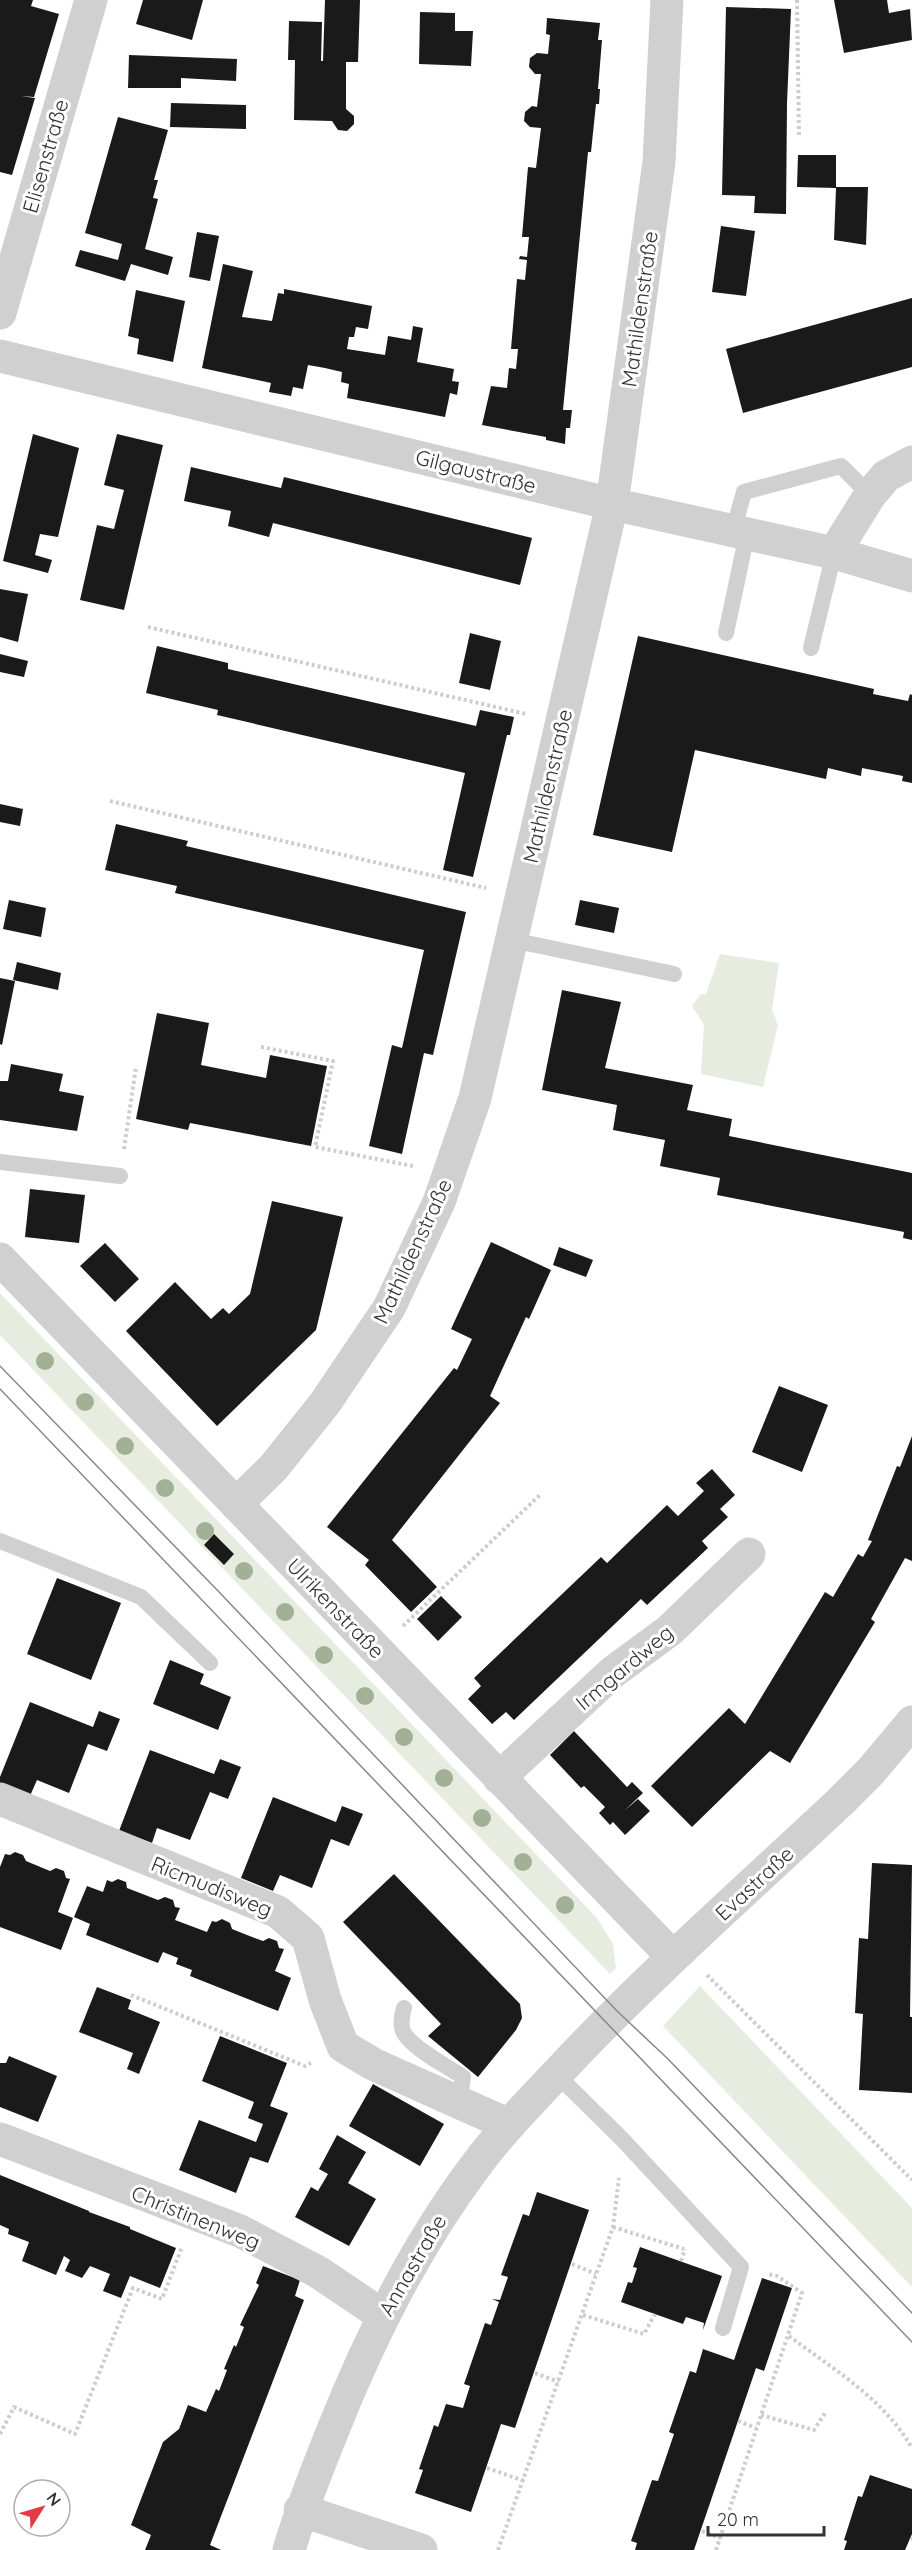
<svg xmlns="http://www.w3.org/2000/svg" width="912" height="2550" viewBox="0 0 912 2550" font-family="Quicksand,sans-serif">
<rect width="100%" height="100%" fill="#fff"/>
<g fill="#e6ecdf">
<path d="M720,954l59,9 -7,47 6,15 -15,62 -62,-13 3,-49 -12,-19 9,-12h5z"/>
<path d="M0,1293l597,625 16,26 3,24 -6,6 -610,-639z"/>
<path d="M700,1986l212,222v79l-249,-261z"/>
</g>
<g fill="#1a1a1a">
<path d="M0,0h33l-2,6 28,8 -25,83 -13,-1 14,2 -23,77 -12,-3z"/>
<path d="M143,0h60l-11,40 -56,-16z"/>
<path d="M325,0h35l-2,62h-12v47l8,7v8l-7,7 -9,-1 -6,-9 -38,-1 1,-60h-7l1,-39 33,1 -1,39h2z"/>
<path d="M834,0h53l2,13 21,-4 2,31 -68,13z"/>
<path d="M726,7l65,2 -4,94 -1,111 -32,-1 1,-17 -33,-1z"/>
<path d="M420,12l35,1v18h18l-2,35 -52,-2z"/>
<path d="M547,18l53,5 -2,17h4l-4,49h2l-1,15h-3l-5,48h-3l-25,258h9l-2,18h-4l-1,16 -19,-4v-3l-64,-12 9,-39 16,2 2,-20 7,1 2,-20h-7l6,-70 8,1 2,-20 -8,-1 1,-3 7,1 2,-20h-7l6,-70 8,1 5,-40 -11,-1 -6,-6 1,-9 7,-6 5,1 4,-33h-6l-6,-7 1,-9 7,-5 11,1 2,-19 -4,-1z"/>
<path d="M129,55l108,4 -1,22 -55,-3v10h-53z"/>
<path d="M171,103l75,2v24l-76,-2z"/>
<path d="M118,117l50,13 -14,50h4l-5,18 5,1 -13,50 28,8 -5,18 -37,-11 -6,17 -50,-15 5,-16 38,10 4,-16 -37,-11z"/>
<path d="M798,155h38v32h32l-2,58 -32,-5 2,-52 -39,-1z"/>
<path d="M721,226l34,5 -9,65 -34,-4z"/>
<path d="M197,232l22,4 -9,45 -21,-4z"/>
<path d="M223,264l30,7 -11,46 30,4 6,-28 6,1v-5l88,17 -4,23 -12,-2 -2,10h-5l-2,12 38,6 3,-19 23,4 2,-14 10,2 -6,34 37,7 -2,12 7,1 -2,13 -7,-2 -5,24 -98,-19 2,-14 -8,-2 1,-10 -17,-4 -17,-3 -5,24 -10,-2 -2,9 -22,-4 2,-9 -69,-15z"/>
<path d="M136,290l49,11 -12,61 -36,-8 2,-15 -11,-3z"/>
<path d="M912,298v69l-169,46 -17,-64z"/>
<path d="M33,434l46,14 -21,89 -18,-3 -5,21 17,5 -4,13 -45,-12z"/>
<path d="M117,434l46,11 -39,165 -44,-10 17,-75 17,4 10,-39 -20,-5z"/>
<path d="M191,467l90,21 3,-11 248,61 -12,47 -247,-62 -4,14 -41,-11 3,-15 -47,-10z"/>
<path d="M0,589l28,5 -10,48 -18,-5z"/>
<path d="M470,633l31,8 -11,49 -31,-7z"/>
<path d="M638,636l236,53 -1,5 35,7 2,-7 2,1v88l-10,-2 1,-5 -41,-8 -1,8 -33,-8 -2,11 -131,-29 -23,102 -79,-17z"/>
<path d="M157,646l71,17v6l248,57 4,-16 34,7 -4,18h-3l-34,142 -30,-7 22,-97 -248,-58 1,-5 -72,-17z"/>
<path d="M0,654l28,7 -4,16 -24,-5z"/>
<path d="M0,804l23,5 -3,17 -20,-4z"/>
<path d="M116,824l72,17 -2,5 280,66 -33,143 -9,-2 -22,101 -33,-8 23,-101 10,3 22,-98 -249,-57 2,-7 -72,-16z"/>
<path d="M9,900l37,8 -5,29 -38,-8z"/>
<path d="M580,900l39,8 -5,25 -39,-8z"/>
<path d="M17,962l44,11 -3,17 -45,-10z"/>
<path d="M0,978l15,3 -13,64 -2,-1z"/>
<path d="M562,990l59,12 -16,66 88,17 -6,25 45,9 -3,17 183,37v67l-9,-2 1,-6 -187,-37 3,-17 -60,-12 5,-26 -52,-10 4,-25 -75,-15z"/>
<path d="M157,1013l52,10 -8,42 65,13 4,-23 57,11 -16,80 -121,-23 -2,7 -52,-11z"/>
<path d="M11,1064l52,10 -4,17 25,5 -7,35 -77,-11v-39h8z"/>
<path d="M30,1189l55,6 -6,48 -54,-6z"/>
<path d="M272,1201l71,16 -27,113 -99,96 -91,-95 49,-49 36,37 12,-11 6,6 21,-20z"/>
<path d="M491,1242l60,28 -22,49 -3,-2 -36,79 10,7 -108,137 45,47 -26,25 -46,-47 4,-5 -42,-33 127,-159 3,2 15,-31 -21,-10z"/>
<path d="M105,1243l34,36 -24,23 -35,-36z"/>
<path d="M559,1247l34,13 -7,17 -33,-12z"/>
<path d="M779,1386l49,19 -26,67 -50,-20z"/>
<path d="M912,1436v125l-7,-3 -34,61 4,3 -85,141 -20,-12 -78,76 -41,-41 78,-78 16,16 80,-132 8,5 25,-43 5,3 9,-16 -4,-1 29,-74 3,1z"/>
<path d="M712,1469l23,26 -15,14 8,8 -26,24 6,7 -61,57 -6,-6 -127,121 -8,-8 -14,12 -24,-25 13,-13 -7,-8 127,-121 6,6 60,-58 11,11 26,-25 -8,-8z"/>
<path d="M214,1534l20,20 -10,11 -20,-20z"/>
<path d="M57,1578l64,25 -30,77 -64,-26z"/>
<path d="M441,1596l21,21 -24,24 -21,-22z"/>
<path d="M170,1660l34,14 -4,10 31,13 -13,33 -65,-26z"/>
<path d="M30,1702l63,25 6,-16 21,8 -13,32 -19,-7 -19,49 -32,-13 -7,16 -30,-12v-7z"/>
<path d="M574,1731l53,56 5,-5 11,11 -19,18 14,-12 12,12 -25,24 -12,-13 -3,3 -11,-12 6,-6 -21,-21 -3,2 -31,-33z"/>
<path d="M150,1750l64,24 6,-15 21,8 -13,32 -18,-7 -20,48 -33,-12 -5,15 -33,-12z"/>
<path d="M273,1797l63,25 6,-16 21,8 -14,32 -18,-7 -19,49 -32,-13 -7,16 -32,-13z"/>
<path d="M15,1852l8,3 3,6 24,10 6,-3 8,3 2,7 4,1 -12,33 15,6 -12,32 -61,-23v-60l5,-13 5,1z"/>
<path d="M872,1863l40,2 -2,152h2v76l-53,-3 4,-76 -8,-1 4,-75 9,1z"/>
<path d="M394,1874l126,130 2,14 -6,12 -38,47 -50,-41 13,-12 -98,-102z"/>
<path d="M118,1879l8,3 1,6 31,12 7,-3 8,3 2,7 5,1 -5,12 32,12 5,-11 4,1 6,-3 8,4 2,6 15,6 16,6 6,-3 8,3 2,7 5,1 -9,22 16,7 -13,33 -88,-35 2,-6 -16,-6 2,-6 -15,-6 -5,11 -72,-28 4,-11 -16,-7 13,-31 16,6 4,-12 5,2z"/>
<path d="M97,1987l34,13 -3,9 32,13 -21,52 -12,-5 6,-16 -54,-21z"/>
<path d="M220,2036l67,27 -17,43 18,7 -20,50 -18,-6 -14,36 -57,-23 20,-50 57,22 7,-18 -15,-6 6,-16 -52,-21z"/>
<path d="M9,2056l48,20 -19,46 -38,-15v-44h6z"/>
<path d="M373,2084l71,40 -24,42 -71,-40z"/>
<path d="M337,2135l29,17 -18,31 28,16 -27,47 -54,-29 16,-30 7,4 10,-17 -9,-5z"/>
<path d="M0,2175l89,36v1l41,15v2l46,19 -16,40 -30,-12 -9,22 -18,-7 7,-17 -20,-8 -8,12 -17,-7 5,-11 -6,-4 -8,19 -34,-14 7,-19 -21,-8 1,-5 -9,-4z"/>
<path d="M537,2192l52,18 -74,218 -14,-4 -30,88 -56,-19 8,-23 -4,-1 15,-44 4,2 8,-23 17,4 7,-22 -6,-2 21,-61 6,2 8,-23 -7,-3 8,1 8,-23 -7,-2 22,-61 6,2z"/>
<path d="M640,2247l82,29 -19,54 1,-7 -18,-6 -3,7 -62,-22 7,-20 4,1 5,-15 -4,-1z"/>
<path d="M263,2266l37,14 -5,16 9,4 -94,245 11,5h-76l6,-15 -20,-10 32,-83 16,-13 9,-24 18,7 10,-23 3,2 8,-21 -3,-1 10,-24 2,2 8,-20 -4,-2 19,-40 -3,-2z"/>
<path d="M762,2278l30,10 -28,83 -8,-3 -62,182h-59l2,-7 -6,-2 21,-61 6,1 16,-47 -5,-2 21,-61 6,2 7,-24 31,11z"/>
<path d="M870,2475l42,14v45l-7,16h-61l3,-9 -3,-1 14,-44 4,1z"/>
</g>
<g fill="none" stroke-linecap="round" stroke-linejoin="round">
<g stroke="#cdcdcd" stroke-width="4" stroke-dasharray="3 3" stroke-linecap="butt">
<path d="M797,0l2,137"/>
<path d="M148,627l378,87"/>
<path d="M110,801l376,87"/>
<path d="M261,1047l72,14 -18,86 98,19"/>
<path d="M124,1149l12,-82"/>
<path d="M403,1626l138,-132"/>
<path d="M707,1975l205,205"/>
<path d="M131,1995l174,71 6,-3"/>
<path d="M613,2227l71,22"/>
<path d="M681,2261l4,-12"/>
<path d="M572,2264l24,10"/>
<path d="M583,2315l61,19 11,-20"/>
<path d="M789,2336c44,33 95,63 123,112"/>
<path d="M535,2373l24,9"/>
<path d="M761,2415l53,15 11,-17"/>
<path d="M738,2421l18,7"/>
<path d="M0,2434l14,-27 61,27 58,-146 29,11 20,-52"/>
<path d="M487,2468l37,13"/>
<path d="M702,2531l18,7"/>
<path d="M911,2539h1"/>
<path d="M498,2550l115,-323 6,-49"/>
<path d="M716,2550l86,-257 -25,-17 -9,-2"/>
</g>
<g stroke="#d0d0d0" stroke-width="16">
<path d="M733,531l11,-39 97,-26 29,29"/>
<path d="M726,633l21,-99"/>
<path d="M811,648l23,-95"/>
<path d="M512,940l162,34"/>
<path d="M0,1162l120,14"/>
<path d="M0,1541l141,56 69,66"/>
<path d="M404,2008c-2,7 -4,16 -1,23 6,16 46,36 60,46l-4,26"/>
<path d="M556,2074l66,65 119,128 -18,61"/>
</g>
<g stroke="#d0d0d0" stroke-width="33">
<path d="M0,313l91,-313"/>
<path d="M0,356l612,148 222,49 36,-58 16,-19 26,-14"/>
<path d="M834,553l78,23"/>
<path d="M0,1259l673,698"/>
<path d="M236,1504l37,-36 52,-65 64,-95 50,-106 36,-104 137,-594 47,-342 8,-162"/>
<path d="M499,1778l114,-106 57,-42 79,-76"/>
<path d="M0,1799l278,113 30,26 17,62 18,46 30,18 136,61"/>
<path d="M0,2139l240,92 78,41 64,43"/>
<path d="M300,2510l121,40"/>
<path d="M289,2550c12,-41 28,-80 44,-120 37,-93 81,-182 141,-262 27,-37 60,-70 91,-103 87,-92 181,-175 274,-262l32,-32 41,-49"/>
</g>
<g stroke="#888" stroke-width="1.5">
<path d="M0,1366l221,228 396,417 51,48 244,254"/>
<path d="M0,1389l912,953"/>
</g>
</g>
<g fill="#a2b095">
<circle cx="45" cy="1361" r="9"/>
<circle cx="85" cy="1402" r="9"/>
<circle cx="125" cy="1446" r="9"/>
<circle cx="165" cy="1488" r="9"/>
<circle cx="205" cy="1531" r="9"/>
<circle cx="244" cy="1571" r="9"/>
<circle cx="285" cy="1612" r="9"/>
<circle cx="324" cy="1655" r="9"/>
<circle cx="365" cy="1696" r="9"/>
<circle cx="404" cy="1737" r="9"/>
<circle cx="444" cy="1778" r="9"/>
<circle cx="482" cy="1818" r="9"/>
<circle cx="523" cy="1862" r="9"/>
<circle cx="565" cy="1905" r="9"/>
</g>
<g text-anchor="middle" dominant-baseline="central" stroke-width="6" stroke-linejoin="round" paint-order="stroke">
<g font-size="21" fill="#333" stroke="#fff">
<text transform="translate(45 156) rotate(-74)">Elisenstraße</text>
<text transform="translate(639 309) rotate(-82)">Mathildenstraße</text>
<text transform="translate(476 471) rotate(14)">Gilgaustraße</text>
<text transform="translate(547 786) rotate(-77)">Mathildenstraße</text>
<text transform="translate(412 1251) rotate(-65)">Mathildenstraße</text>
<text transform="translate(336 1608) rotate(46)">Ulrikenstraße</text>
<text transform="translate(624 1667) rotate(-40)">Irmgardweg</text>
<text transform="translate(754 1883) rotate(-43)">Evastraße</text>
<text transform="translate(212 1886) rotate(22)">Ricmudisweg</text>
<text transform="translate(196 2217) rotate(22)">Christinenweg</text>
<text transform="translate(412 2265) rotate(-60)">Annastraße</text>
</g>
</g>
<g transform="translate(42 2508) rotate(53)"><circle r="28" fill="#ffffff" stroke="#adadad" stroke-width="1.5"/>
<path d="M0-4.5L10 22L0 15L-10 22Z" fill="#e63946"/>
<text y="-9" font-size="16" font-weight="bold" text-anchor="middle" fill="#333333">N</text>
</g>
<path d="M708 2526v9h116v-9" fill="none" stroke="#333333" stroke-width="3"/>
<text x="717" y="2526" font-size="18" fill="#333333" stroke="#ffffff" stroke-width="4.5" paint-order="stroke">20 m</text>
</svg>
